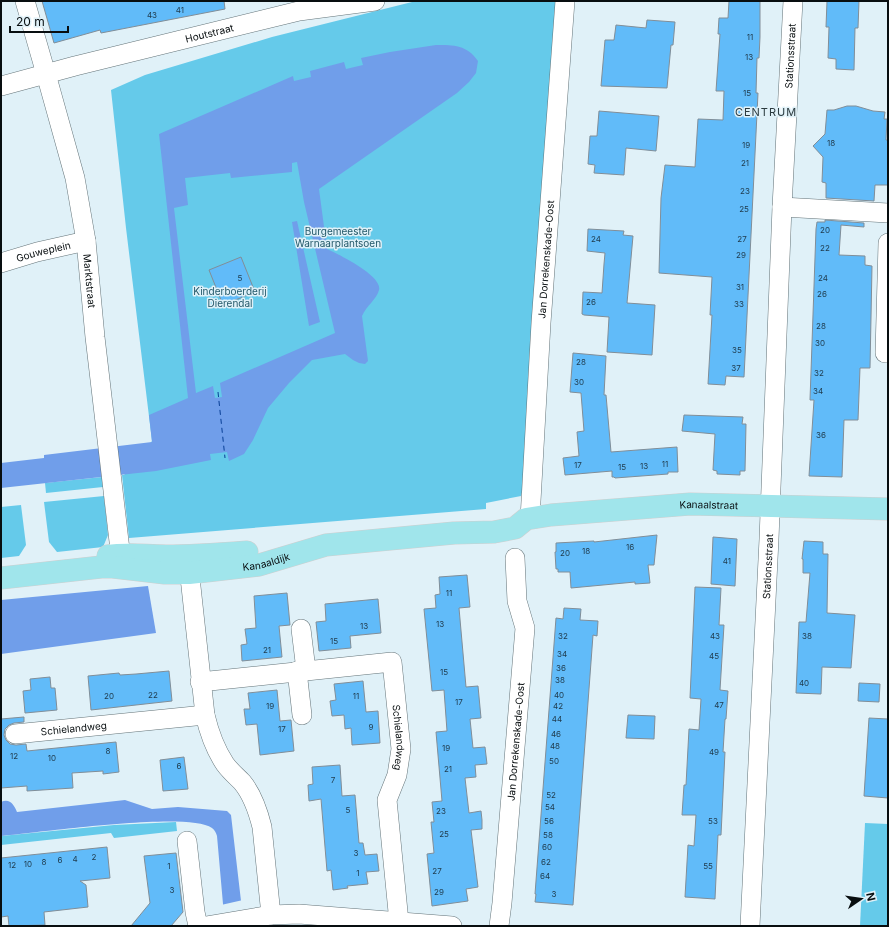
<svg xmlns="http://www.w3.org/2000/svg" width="889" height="927" viewBox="0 0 889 927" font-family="Inter,sans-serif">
<rect width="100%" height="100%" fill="#e0f1f8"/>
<g fill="#65caea">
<path d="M416,1h143l-35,484 -3,11 -35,7v6l-357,29 -7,-63h2l28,-34 -26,-213 -15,-138 34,-15 127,-38z"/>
<path d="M102,477l1,10 -57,6 -1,-10z"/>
<path d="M104,496l4,39 -5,12 -46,5 -8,-10 -5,-40z"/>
<path d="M21,505l5,40 -7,11 -18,2v-51z"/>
<path d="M176,822l1,9 -63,7 -3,-5 -110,12v-9l113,-11z"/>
<path d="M865,823l23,1v102h-28z"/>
</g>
<g fill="#709eea" fill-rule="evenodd">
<path d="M436,45c18,0 31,0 42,16l-2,12 -7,9 -12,11 -138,96 8,60c11,5 56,27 52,41 -2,9 -13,16 -17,26l6,45 -3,3 -6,-1 -6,-3 -8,-6 -33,6 -23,23 -21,25 -15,32 -9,14 -15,7 -2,-9 -17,2 1,6 -55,11 -155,17v-25l43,-5v-3l108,-13 -3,-27 39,-17 -29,-264 134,-58 1,5 17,-4 -1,-6 34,-9 2,7 17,-4 -2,-7 29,-6zM297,162l7,40 31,131 -115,50 2,14 -7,1 -2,-12 -17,7 -22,-185 14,-3 -3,-27 45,-5 1,5 61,-6v-9z"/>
<path d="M297,221l23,101 -11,4 -17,-104z"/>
<path d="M148,586l8,47 -155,21v-54z"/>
<path d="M125,800l27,9 26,-2 49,4 4,4 10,86 -1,25h-17v-22l-6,-68c-1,-3 -2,-6 -5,-8 -25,-17 -174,5 -211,8v-34c9,-4 13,3 16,10z"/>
</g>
<path fill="#e0f1f8" d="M243,900l-1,26h-21v-21z"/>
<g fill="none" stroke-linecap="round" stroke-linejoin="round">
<path stroke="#073e96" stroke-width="1" stroke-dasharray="5 4" stroke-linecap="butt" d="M218,392l7,66"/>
</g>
<g fill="#61bbf9" stroke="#818e98">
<path d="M42,1h182l1,8 -124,24 -1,-3 -46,13z"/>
<path d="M729,1h31v36l-1,21h-2l-1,35h2l-14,284 -18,-1 -1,9 -17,-1 4,-69h-2l2,-38 -53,-4 2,-75 4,-33 30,2 3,-48 25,1 1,-29h-8l4,-57h-2l1,-16h9z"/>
<path d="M827,1h32l-1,27h-3l-1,42 -18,-1v-10l-8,-1 1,-31h-3z"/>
<path d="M647,20l28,2 -2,23h-2l-4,43 -66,-2 4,-46h9l2,-15 30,3z"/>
<path d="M847,106h9l17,5 12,1 -1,7h3l-1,21h2v45h-13l-1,16 -48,-3v-15l-4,-1 1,-25 -10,-11 12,-12 2,-24h7z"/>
<path d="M599,111l60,5 -3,35 -30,-3 -2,27 -30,-2 1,-8 -7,-1 2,-28h7z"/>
<path d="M825,220l39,3v4l-23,-2 -2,30 26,1v9l7,1 -2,102h-10l-2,52h-14l-2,57 -33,-1 5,-76h-4l6,-171 1,-7h8z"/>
<path d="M588,229l36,2 -1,4 10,1 -6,67 28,2 -3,50 -45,-3 2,-35 -25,-2 -2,-1 1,-22 19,1 2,-29 1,-11 -18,-2z"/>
<path d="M241,257l14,35 -32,13 -14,-35z"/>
<path d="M573,353l33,3 -2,39h2l5,57 66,-5 1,25h-10v2l-53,4 -1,-1h-2v-6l-47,4 -2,-17 16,-2 -2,-24 7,-1 -3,-38 -11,-1z"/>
<path d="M684,415l59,2 -1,7h4l-1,47h-5v4l-23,-1v-3l-4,-1 2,-36 -33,-3z"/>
<path d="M657,535l-3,30h-6l2,18 -15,1v-2l-64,6 -1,-16h-12v-3h-2l-1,-17h1v-9l38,-2v1z"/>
<path d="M713,537l24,2 -2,47 -24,-2z"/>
<path d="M804,541l19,1v12h5l-1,59 28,2 -4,53 -29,-1 -1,27 -25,-1 3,-71h7l4,-49h-7v-14h-1z"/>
<path d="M467,575l3,32 -11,1 7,79 12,-1 3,32 -11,1 3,29 12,-1 2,17 -12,1 1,12 -11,1 4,35 12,-2 1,9v9l-11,1 7,57 -12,2 2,12 -36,5 -5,-52 7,-1 -3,-31h3l-2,-20 10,-1 -6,-69 11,-1 -3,-41 -12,1 -8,-82 12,-1 -1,-13 5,-1 -1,-17z"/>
<path d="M695,587l26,1 -2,37h5l-4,65 8,1 -2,28h-1l-2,33h2l-4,83h-3l-3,64 -30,-2 3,-52 6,1 2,-31h-14l2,-30h2l3,-56 10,1 2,-31 -11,-1z"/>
<path d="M287,593l3,32 -11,1 3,31 -40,4 -1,-16 6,-1 -2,-15 11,-1 -2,-32z"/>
<path d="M378,599l3,34 -31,3 1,12 -32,3 -3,-29 10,-1 -1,-17z"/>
<path d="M564,608l17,1 -1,11 18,1 -1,15 -4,-1 -20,270 -38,-3 1,-8h-1l21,-276 7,1z"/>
<path d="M169,671l3,30 -81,9 -3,-34 31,-3 1,2 16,-1z"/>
<path d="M50,677l1,11h4l2,22 -32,3 -2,-22 8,-1 -1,-11z"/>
<path d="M363,681l3,31 12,-1 2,32 -28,2 -1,-17 -6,1 -1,-14 -12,1 -2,-15 6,-1 -2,-16z"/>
<path d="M859,683l21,1 -1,18 -21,-1z"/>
<path d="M277,690l3,31 11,-1 3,31 -34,4 -3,-31 -11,1 -2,-16h6l-2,-16z"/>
<path d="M628,715l27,1 -1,23 -28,-1z"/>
<path d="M24,717v5l-10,1 -5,2 -4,4 -1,6 2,5 4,4 6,1 10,-1 1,7 89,-9 3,30 -16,2v-3l-31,2 1,15 -46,3v-5l-26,2v-69z"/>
<path d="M869,718l19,1v79l-24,-2z"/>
<path d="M184,757l4,32 -25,2 -3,-31z"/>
<path d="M340,765l2,31 13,-1 4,48h4l2,12 12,-1 2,17 -13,1 2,12 -21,2 1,2 -15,2 -2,-20 -4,1 -6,-72 -12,2 -1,-16 5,-1 -1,-17z"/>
<path d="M107,847l3,31 -30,3 6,4 2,22 -44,5 1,13 -36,1 -1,-10 -7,1v-59z"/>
<path d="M176,853l7,59 -12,14h-40l19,-23 -6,-47z"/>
</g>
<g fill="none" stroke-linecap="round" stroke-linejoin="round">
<g stroke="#647479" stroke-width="20">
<g id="minor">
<path id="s1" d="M25,1l21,73 29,104 11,63 9,96 27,230"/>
<path id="s2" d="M1,86l74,-20 224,-55 76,-10"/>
<path d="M782,207l106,6"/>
<path id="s3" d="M1,263l36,-11 49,-11"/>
<path d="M885,353l3,-110"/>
<path id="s4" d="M530,519l11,-196 24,-322"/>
<path d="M188,559l17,156c4,17 10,34 20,49 5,7 11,12 17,18 11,13 16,29 20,45l9,88 28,-1 153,12"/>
<path d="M301,629l5,41"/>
<path d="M297,671l5,44"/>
<path id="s5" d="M200,682l192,-20 9,87 -4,26 -10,25 12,122"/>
<path id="s6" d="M15,734l190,-19"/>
<path d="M187,841l8,71 3,14"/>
<path d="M206,926l65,-11"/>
<path id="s7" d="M499,926l3,-23 23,-275 -8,-27 -2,-43"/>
<path id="s8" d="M750,926l19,-387 13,-332 11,-206"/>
</g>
</g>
<g stroke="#cecfcf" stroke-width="23">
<g id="major">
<path d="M108,556c21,-3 38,0 58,0 27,0 54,-2 81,-4"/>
<path id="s9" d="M1,578l100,-11h12l52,6h24l70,-8 67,-20 128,-12 40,-1 21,-4 11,-9 25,-4 139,-11 198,5"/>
</g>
</g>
<use href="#minor" stroke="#fff" stroke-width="19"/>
<use href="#major" stroke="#a0e5eb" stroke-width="22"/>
</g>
<g text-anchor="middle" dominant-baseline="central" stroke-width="3" stroke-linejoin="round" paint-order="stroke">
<g font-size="8" fill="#1e394a">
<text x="180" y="10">41</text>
<text x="152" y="15">43</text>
<text x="750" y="37">11</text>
<text x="749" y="57">13</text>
<text x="747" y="93">15</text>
<text x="831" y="143">18</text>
<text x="746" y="145">19</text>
<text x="745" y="163">21</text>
<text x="745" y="191">23</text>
<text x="744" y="209">25</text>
<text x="825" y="230">20</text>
<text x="596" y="239">24</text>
<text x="742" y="239">27</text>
<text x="825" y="248">22</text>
<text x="741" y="255">29</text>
<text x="240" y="278">5</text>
<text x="823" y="278">24</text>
<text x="740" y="287">31</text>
<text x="822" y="294">26</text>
<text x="591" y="302">26</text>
<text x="739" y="304">33</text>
<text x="821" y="326">28</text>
<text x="820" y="343">30</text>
<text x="737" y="350">35</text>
<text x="581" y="362">28</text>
<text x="736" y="368">37</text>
<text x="819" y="373">32</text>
<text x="579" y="382">30</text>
<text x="818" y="391">34</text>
<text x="821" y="435">36</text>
<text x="665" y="464">11</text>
<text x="578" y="465">17</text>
<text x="644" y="466">13</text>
<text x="622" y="467">15</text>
<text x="630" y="547">16</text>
<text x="586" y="551">18</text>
<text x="565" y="553">20</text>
<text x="727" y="561">41</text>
<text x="449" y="593">11</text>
<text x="440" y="624">13</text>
<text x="364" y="626">13</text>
<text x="563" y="636">32</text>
<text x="715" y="636">43</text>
<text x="807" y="636">38</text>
<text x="334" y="641">15</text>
<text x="267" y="650">21</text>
<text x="562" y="654">34</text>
<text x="714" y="656">45</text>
<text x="561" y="668">36</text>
<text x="444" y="672">15</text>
<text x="560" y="680">38</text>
<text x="804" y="683">40</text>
<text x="153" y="695">22</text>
<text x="559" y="695">40</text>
<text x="109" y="696">20</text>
<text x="356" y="696">11</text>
<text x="459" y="702">17</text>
<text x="719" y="705">47</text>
<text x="270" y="706">19</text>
<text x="558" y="706">42</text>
<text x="557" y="719">44</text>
<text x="371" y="727">9</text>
<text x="282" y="729">17</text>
<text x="556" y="734">46</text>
<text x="555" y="746">48</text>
<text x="446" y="748">19</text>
<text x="108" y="751">8</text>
<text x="714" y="752">49</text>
<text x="14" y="756">12</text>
<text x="52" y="758">10</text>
<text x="554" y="761">50</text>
<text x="179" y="766">6</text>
<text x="448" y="769">21</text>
<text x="333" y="780">7</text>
<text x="551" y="795">52</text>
<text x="550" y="807">54</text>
<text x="348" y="810">5</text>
<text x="441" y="811">23</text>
<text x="549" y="821">56</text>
<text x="713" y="821">53</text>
<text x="444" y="834">25</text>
<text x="548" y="835">58</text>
<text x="547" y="847">60</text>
<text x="356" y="853">3</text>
<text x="94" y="857">2</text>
<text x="75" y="859">4</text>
<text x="60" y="860">6</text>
<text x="44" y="862">8</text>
<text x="546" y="862">62</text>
<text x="28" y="864">10</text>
<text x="12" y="865">12</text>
<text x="169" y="866">1</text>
<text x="708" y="866">55</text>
<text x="437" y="871">27</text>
<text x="358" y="873">1</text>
<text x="545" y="876">64</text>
<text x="172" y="890">3</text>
<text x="439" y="892">29</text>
<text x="554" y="894">3</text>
</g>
<g font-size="10" fill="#080e10" stroke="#e0f1f8">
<text stroke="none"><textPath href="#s2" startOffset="215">Houtstraat</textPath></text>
<text stroke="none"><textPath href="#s8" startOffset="871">Stationsstraat</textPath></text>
<text stroke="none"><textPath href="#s3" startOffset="44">Gouweplein</textPath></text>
<text stroke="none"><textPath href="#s4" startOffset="260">Jan Dorrekenskade-Oost</textPath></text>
<text stroke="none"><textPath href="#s1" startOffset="288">Marktstraat</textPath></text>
<text stroke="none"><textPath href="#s9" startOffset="717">Kanaalstraat</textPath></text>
<text stroke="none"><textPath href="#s9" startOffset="267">Kanaaldijk</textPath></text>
<text stroke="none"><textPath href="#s8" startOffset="360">Stationsstraat</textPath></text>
<text stroke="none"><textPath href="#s6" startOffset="59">Schielandweg</textPath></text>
<text stroke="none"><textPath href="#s5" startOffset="269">Schielandweg</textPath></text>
<text stroke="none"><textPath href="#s7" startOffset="185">Jan Dorrekenskade-Oost</textPath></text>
</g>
<g font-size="10" fill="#24596a" stroke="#e0f1f8">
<text x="338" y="231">Burgemeester<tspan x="338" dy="12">Warnaarplantsoen</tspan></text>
<text x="230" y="291">Kinderboerderij<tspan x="230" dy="12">Dierendal</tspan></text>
</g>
<g font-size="11" letter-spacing="1" fill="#2c3b40" stroke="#e0f1f8">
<text x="766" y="112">CENTRUM</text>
</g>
</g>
<rect width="889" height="927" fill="none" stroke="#080e10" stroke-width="4"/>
<g transform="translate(861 899) rotate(77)" stroke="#e0f1f8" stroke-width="3" paint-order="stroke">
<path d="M0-3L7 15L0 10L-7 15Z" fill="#080e10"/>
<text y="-6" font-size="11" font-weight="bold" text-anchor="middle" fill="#080e10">N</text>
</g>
<path d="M10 26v6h58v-6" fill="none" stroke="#080e10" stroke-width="2"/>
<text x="16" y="26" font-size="12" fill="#080e10" stroke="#e0f1f8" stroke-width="3" paint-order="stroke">20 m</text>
</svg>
